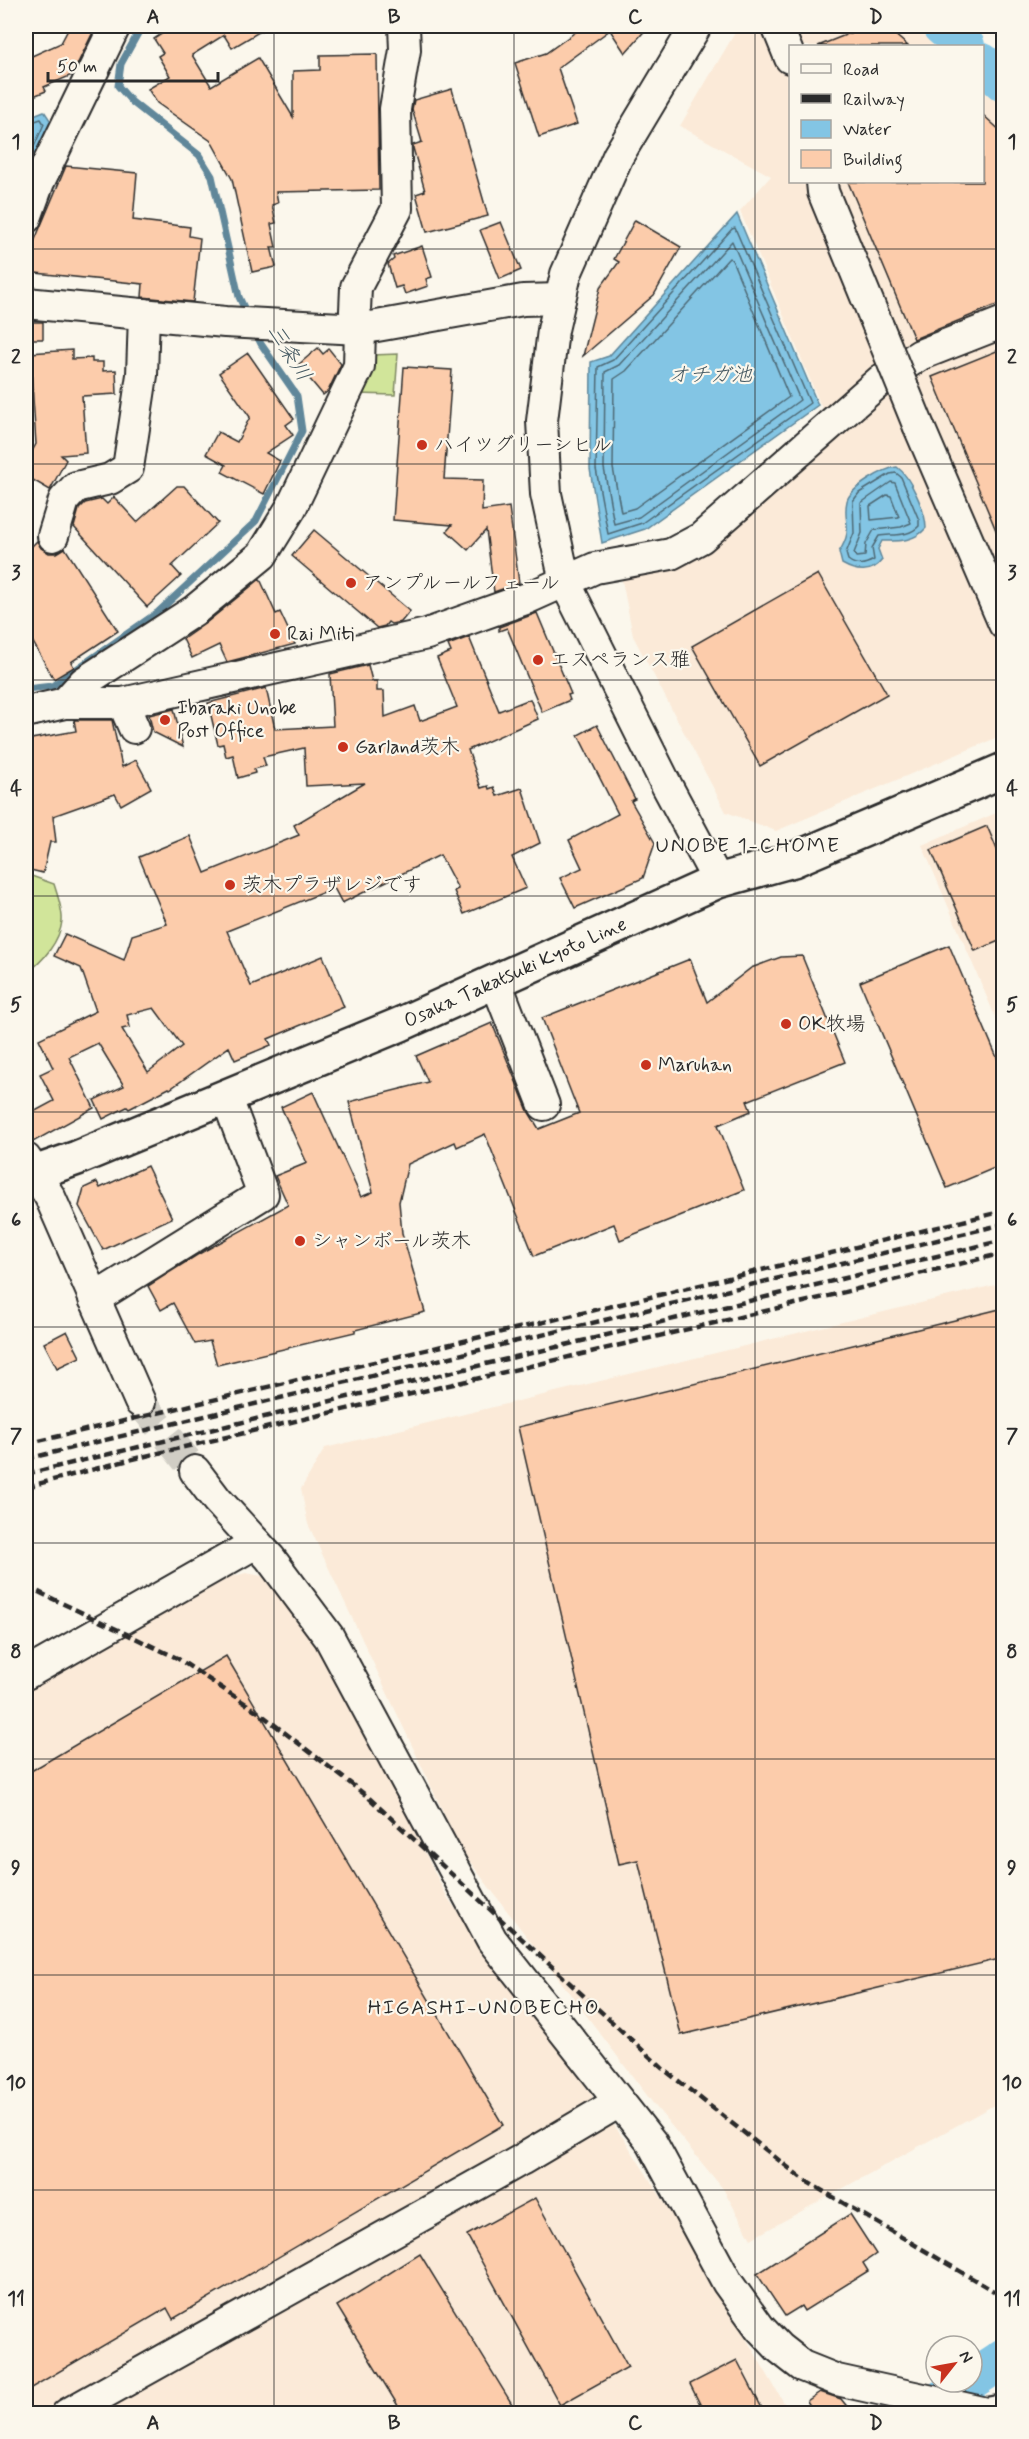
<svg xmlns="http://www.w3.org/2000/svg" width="1029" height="2439" viewBox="0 0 1029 2439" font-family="Mynerve,'Klee One',sans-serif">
<rect width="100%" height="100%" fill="#fbf7ec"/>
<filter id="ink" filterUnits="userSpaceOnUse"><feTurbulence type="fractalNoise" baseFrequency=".0167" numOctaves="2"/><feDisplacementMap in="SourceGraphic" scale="12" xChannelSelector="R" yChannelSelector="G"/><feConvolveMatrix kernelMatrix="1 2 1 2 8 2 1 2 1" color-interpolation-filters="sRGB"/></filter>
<g filter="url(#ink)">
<g fill="#fbead8">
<path d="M739,26h174l23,20h-146v136h192l1,-93 20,18v205l-177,106 -86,-207 31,-35 -91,-50z"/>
<path d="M1003,334v401l-227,96 -50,-19 -93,-176 -13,-66 52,-8 161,-128 104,-74z"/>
<path d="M1003,810v225l-81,-190z"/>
<path d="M1003,1283v817l-252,139 -27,-49 -72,-88 -191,-252 -153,-326 -7,-35 24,-41z"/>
<path d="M246,1573l16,3 49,59 38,64 98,198 177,242 63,99 103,175h-764v-723l204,-113z"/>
</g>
<g fill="#d1e59a" stroke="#7e8862" stroke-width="1.5">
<path d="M398,354l-3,41 -38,-1 15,-39z"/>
<path d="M26,874l28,10c3,10 9,26 8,37 -2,20 -20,42 -36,52z"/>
</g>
<g fill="#83c5e4" stroke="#60879a" stroke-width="1.5">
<path d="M44,111l8,12 -26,56v-61z"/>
<path d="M737,214l81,191 -173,124 -43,14 -12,-74 1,-107 18,-6z"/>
<path d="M897,467c13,9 29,45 29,61 -12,14 -28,13 -44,13l-4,8 4,11c-10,14 -26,12 -40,4l-3,-12c16,-25 3,-30 8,-51 3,-13 38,-33 50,-34z"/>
</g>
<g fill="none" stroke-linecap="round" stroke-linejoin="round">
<g stroke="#4e6975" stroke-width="1.5">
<path d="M26,124l15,-5 3,5 -18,41"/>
<path d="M735,228l75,175 -168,120 -34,11 -12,-65 2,-102 15,-7 119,-131z"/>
<path d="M732,241l68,159 -161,117 -25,7 -10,-56 1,-96 14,-7z"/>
<path d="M729,258l3,2 57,137 -154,111 -14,4 -8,-44 1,-89 12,-8z"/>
<path d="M896,473l5,4 18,43v6c-10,11 -26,8 -40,10l-7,12 2,12c-10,5 -17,7 -26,0l-2,-7 8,-20 -1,-32 6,-8 31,-19z"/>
<path d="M891,482l4,1 16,40 -10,4 -27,3 -8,14 -1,12 -9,1 -2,-4 8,-20 -1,-30z"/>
<path d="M887,495l4,1 8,21 -28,3 -1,-14z"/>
</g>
<g stroke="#60879a" stroke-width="7">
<path d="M142,26l-21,38 -3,22 14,16 67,53 13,21 27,121 9,19"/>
<path d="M26,689l26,-3 106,-74 98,-91 46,-90 -5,-35 -36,-52 -6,-12"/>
</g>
<g stroke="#83c5e4" stroke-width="40">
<path d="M942,26l23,20"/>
<path d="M982,63l22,19"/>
<path d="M972,2379l32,-21"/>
<path d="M922,2414l46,-32"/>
</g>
</g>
<g fill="#fcccab" stroke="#2b2b2b" stroke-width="1.5" fill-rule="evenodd">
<path d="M70,26h26l-24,49 -28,12 2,4 -20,8v-57l6,14 29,-13z"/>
<path d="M158,26h111l-37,22 -8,-13 -32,20 19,31 47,-28 35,59v-46l27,-1v-15l57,-1 2,136 -103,2 2,11 -6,2 4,18 -5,1 5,23h-5l5,20 -24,5 -20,-93 -21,-38 -54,-38 -9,-14 22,-13 -12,-20 5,-3 -9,-14 9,-6z"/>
<path d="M584,26h65l-24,27 -15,-23 -52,38 19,56 -38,13 -24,-74 31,-10z"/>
<path d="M868,26h17l23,20h-90z"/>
<path d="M452,89l36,127 -61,16 -11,-38 9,-3 -12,-43v-3l9,-3 -10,-33 2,-9z"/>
<path d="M982,114l22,20v168l-90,37 -66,-157h134z"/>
<path d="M66,166l71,7 -4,47 57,7 -1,9 11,2 -7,64 -51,-5 1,-13 -117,-12v-11z"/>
<path d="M635,220l46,27 -27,48 -71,61 17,-68 19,-26 -5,-3z"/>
<path d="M501,222l20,48 -21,9 -20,-49z"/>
<path d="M422,246l10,31 -6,2 2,7 -23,8 -3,-8 -7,2 -7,-24 6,-5 -1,-3z"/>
<rect x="26" y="322" width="17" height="17"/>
<path d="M318,348l5,6 6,-5 12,15 -13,27 -5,4 -25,-30z"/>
<path d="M1004,348v199h-1l-71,-170z"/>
<path d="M72,350v9l20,-1v4h11v9l13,-1 1,24 -35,2 4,57 -25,2 5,5 -16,30 -24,-14v-14l10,-18 -6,-91z"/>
<path d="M248,353l46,66 -8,6 7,10 -27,18 14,8 -16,33 -42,-22 4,-7 -20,-11 12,-22 19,10 13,-25 -31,-44z"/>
<path d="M404,367l48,3 -8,109 39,1 -1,31 27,-4 10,76 -25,9 -8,-62 -18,20 -21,-19 5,-6 -59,-5z"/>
<path d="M177,486h7l34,37 -46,43 9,10 -34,31 -73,-80 5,-18 6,-6 17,-4 5,5 7,-7 23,25z"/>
<path d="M314,530l96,81 -9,11 -10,2 -3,-2 -3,4 -8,2 -85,-72z"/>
<path d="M37,541l4,7 8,5h8l8,-5 53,83 -47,31 3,5 -20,12 -28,-49v-78z"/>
<path d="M818,574l69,120 -127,72 -68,-120z"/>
<path d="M260,579l16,35 4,-2 15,32 -68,18 -8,-17 -27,13 -9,-19 23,-16z"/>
<path d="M537,613l34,81 -3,1 2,5 -28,12 -35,-84 -8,3v-4z"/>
<path d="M469,637l30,74 31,-12 8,20 -70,31 13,38 7,-2 1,3 5,-2 3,9 25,-8 18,55 -28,14 14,31 -62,26 -10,-23 4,-2 -18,-34 -98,48 -8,-15 -107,43 24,55 72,-30 21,51 -76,32 3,6 -36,15 -6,-13 -59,42 -1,-1 -40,21 -2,-2 -24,12 -9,-19 30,-14 -26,-43 -29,14 25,51 -63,35 -5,-1v-26l28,-15 -14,-27 13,-6 -14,-29 57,-28 -15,-43 -27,-12 11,-22 59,26 8,-25 35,-11 -28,-67 51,-21 15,37 94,-38 -5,-10 71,-42 -59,3 -2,-38 -41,9 3,9 -12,3 1,4 -17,5 -5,-23 -7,2 -3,-13 -5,1 -10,-42 58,-15 9,41 58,-3 -3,-52 38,-9 4,16h5v10h7l1,26 30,-11 5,15 37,-14 -20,-49 14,-6 -3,-7zM154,1008l28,38 -34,26 -26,-43 8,-2 -3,-12z"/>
<path d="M174,709l9,38 -30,-15 -4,-17z"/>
<path d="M74,720h38l10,47 14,-7 15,28 -30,17 -6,-11 -62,22 3,26h-6l-7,31 -17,-4v-129l50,-9z"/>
<path d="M597,725l38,74 -4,2 24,42 -12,35 -68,30 -15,-30 22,-10 -13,-28 49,-26 -40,-79z"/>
<path d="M987,826l17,40v73l-29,12 -44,-101z"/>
<path d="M949,945l55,129v90l-57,24 -87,-206z"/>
<path d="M802,956l43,106 -98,39 4,10 -33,14 26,65 -124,50 -6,-16 -80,32 -49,-122 -28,13 -2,-5 -47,22 -9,38 3,31 23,79 -70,18v2l-138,33 -7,-24 -15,3 -22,-41 -12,7 -13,-24 49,-31 91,-50 -13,-29 32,-13 -26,-56 32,-15 48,105 12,-5 -24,-90 79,-20 -12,-26 76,-33 36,88 11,18 40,-16 -37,-95 148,-59 17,43 44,-34 30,-11z"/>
<path d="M147,1166l25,52 -69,32 -24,-44 5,-18 13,-6 3,6z"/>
<path d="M1004,1308v650l-323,77 -43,-175 -19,4 -101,-437z"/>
<path d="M67,1331l13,26 -23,11 -13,-25z"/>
<path d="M226,1656l277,469 -330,194 -6,-11 -141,83v-617z"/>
<path d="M535,2198l93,169 -68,38 -93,-170z"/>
<path d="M850,2214l26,40 -13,9 5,8 -64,40 -3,-5 -16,10 -28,-42z"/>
<path d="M420,2254l98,160h-115l-66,-108z"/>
<path d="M737,2360l28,54h-60l-15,-30z"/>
<path d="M820,2392l21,7 12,15h-38l-8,-13z"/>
</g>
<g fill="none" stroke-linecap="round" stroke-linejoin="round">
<path stroke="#d1cec5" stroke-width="30" stroke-dasharray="30 15" stroke-linecap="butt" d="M140,1402l55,69"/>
<g stroke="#2b2b2b" stroke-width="34">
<g id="minor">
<path d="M696,26l-78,130 -52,118 -13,56 -11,91 4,73 19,88 102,204 51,95"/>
<path d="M777,26l13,32"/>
<path d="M822,182l1,10 55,134"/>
<path d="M26,218l13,-36 76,-156"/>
<path d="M26,303l199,19 135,7 163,-29 37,-1"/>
<path d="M919,427l85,197"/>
<path d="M53,536l11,-36 12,-13 34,-8 18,-11 14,-93 2,-61"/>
<path d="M65,703l19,-21 111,-72 67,-55 29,-47 68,-142 1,-37 -5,-18 1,-24 41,-78 -2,-100 10,-59 -1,-24"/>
<path d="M123,703l11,25"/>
<path d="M26,712l39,-9h58l304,-69 101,-36 67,-30 76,-14 30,-16 180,-158 39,-25 84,-33"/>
<path d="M496,982l48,123"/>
<path d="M26,1159l24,38 90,205"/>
<path d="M94,1299l169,-105 -37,-98"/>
<path d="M195,1471l22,29 53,58 59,79 163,303 160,203 75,139 33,46 19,20 23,18 35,14 150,33 17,-3"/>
<path d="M26,1674l230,-131"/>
<path d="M67,2414l454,-254 98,-58"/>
</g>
</g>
<g stroke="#2b2b2b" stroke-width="38">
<g id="major">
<path id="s1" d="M26,1176l51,-18 324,-134 317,-143 75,-21 211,-90"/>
</g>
</g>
<use href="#minor" stroke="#fbf7ec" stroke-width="30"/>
<use href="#major" stroke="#fbf7ec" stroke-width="33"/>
<g stroke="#2b2b2b" stroke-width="4.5" stroke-dasharray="9 4.5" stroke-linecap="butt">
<path d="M26,1444l637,-150 341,-83"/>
<path d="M26,1459l978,-235"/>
<path d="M26,1474l978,-234"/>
<path d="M26,1487l107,-28 671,-157 200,-49"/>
<path d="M26,1586l151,72 81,54 110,85 294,271 142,112 200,117"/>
</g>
<g stroke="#2b2b2b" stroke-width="34" stroke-linecap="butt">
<path id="minor-bridge" d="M878,326l41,101"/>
</g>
<use href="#minor-bridge" stroke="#fbf7ec" stroke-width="30"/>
</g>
</g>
<path fill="none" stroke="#2b2b2b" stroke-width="1.5" stroke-opacity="0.55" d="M274,26v2388M514,26v2388M755,26v2388M26,249h978M26,464h978M26,680h978M26,896h978M26,1112h978M26,1327h978M26,1543h978M26,1759h978M26,1975h978M26,2190h978"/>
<g fill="#c8321e" stroke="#fbf7ec" stroke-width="2">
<circle cx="422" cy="445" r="6"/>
<circle cx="351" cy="583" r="6"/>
<circle cx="275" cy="634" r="6"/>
<circle cx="538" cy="660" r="6"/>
<circle cx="165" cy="720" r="6"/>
<circle cx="343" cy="747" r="6"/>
<circle cx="230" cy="885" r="6"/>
<circle cx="786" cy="1024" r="6"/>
<circle cx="646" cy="1065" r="6"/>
<circle cx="300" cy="1241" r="6"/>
</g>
<g text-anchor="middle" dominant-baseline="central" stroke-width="4.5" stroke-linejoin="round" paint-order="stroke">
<g font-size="20" fill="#2b2b2b" stroke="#fbf7ec" text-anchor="start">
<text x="434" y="445">ハイツグリーンヒル</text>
<text x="363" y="583">アンプルールフェール</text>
<text x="287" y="634">Rai Miti</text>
<text x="550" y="660">エスペランス雅</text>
<text x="177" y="708">Ibaraki Unobe<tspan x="177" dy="23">Post Office</tspan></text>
<text x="355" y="747">Garland茨木</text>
<text x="242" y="885">茨木プラザレジです</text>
<text x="798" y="1024">OK牧場</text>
<text x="658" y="1065">Maruhan</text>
<text x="312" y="1241">シャンボール茨木</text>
</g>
<g font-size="20" fill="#2b2b2b" stroke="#fbf7ec">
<text stroke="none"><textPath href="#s1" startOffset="530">Osaka Takatsuki Kyoto Line</textPath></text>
</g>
<g font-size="21" font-style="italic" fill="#455962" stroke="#fbf7ec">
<text transform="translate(289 353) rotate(58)">三条川</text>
<text x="710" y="375">オチガ池</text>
</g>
<g font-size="21" letter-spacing="1.5" fill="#2b2b2b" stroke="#fbf7ec">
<text x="748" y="846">UNOBE 1-CHOME</text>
<text x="484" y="2008">HIGASHI-UNOBECHO</text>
</g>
</g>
<rect width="1029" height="2439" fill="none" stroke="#fbf7ec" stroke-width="66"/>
<rect x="789" y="45" width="195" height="138" fill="#fbf7ec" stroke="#a8a59f" stroke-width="1.5"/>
<rect x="801" y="64" width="30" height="9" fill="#fbf7ec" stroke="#a8a59f" stroke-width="1.5"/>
<text x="843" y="75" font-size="18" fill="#2b2b2b">Road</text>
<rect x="801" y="94" width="30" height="9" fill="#2b2b2b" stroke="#a8a59f" stroke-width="1.5"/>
<text x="843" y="105" font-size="18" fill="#2b2b2b">Railway</text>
<rect x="801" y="120" width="30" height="18" fill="#83c5e4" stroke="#a8a59f" stroke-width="1.5"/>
<text x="843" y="135" font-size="18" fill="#2b2b2b">Water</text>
<rect x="801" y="150" width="30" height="18" fill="#fcccab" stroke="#a8a59f" stroke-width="1.5"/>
<text x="843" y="165" font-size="18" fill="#2b2b2b">Building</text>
<g transform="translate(954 2364) rotate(59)"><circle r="28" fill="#fbf7ec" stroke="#a8a59f" stroke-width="1.5"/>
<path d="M0-4.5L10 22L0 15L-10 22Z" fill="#c8321e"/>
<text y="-9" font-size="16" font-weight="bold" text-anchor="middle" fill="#2b2b2b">N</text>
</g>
<path d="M48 72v9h170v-9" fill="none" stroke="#2b2b2b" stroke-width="3"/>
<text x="57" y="72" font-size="18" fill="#2b2b2b" stroke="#fbf7ec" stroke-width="4.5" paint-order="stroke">50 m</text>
<rect x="33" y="33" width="963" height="2373" fill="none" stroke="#2b2b2b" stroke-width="2"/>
<g font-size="20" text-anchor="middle" font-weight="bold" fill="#2b2b2b">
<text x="153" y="23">A</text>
<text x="394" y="23">B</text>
<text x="635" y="23">C</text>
<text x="876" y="23">D</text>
<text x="16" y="148">1</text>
<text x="1012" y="148">1</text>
<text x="16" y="363">2</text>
<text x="1012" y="363">2</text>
<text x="16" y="579">3</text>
<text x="1012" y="579">3</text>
<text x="16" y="795">4</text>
<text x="1012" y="795">4</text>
<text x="16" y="1011">5</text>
<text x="1012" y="1011">5</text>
<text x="16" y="1226">6</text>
<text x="1012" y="1226">6</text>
<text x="16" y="1442">7</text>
<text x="1012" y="1442">7</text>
<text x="16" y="1658">8</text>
<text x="1012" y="1658">8</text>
<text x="16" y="1874">9</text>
<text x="1012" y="1874">9</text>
<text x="16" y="2089">10</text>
<text x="1012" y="2089">10</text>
<text x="16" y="2305">11</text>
<text x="1012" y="2305">11</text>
<text x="153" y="2429">A</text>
<text x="394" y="2429">B</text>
<text x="635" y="2429">C</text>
<text x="876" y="2429">D</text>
</g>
</svg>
